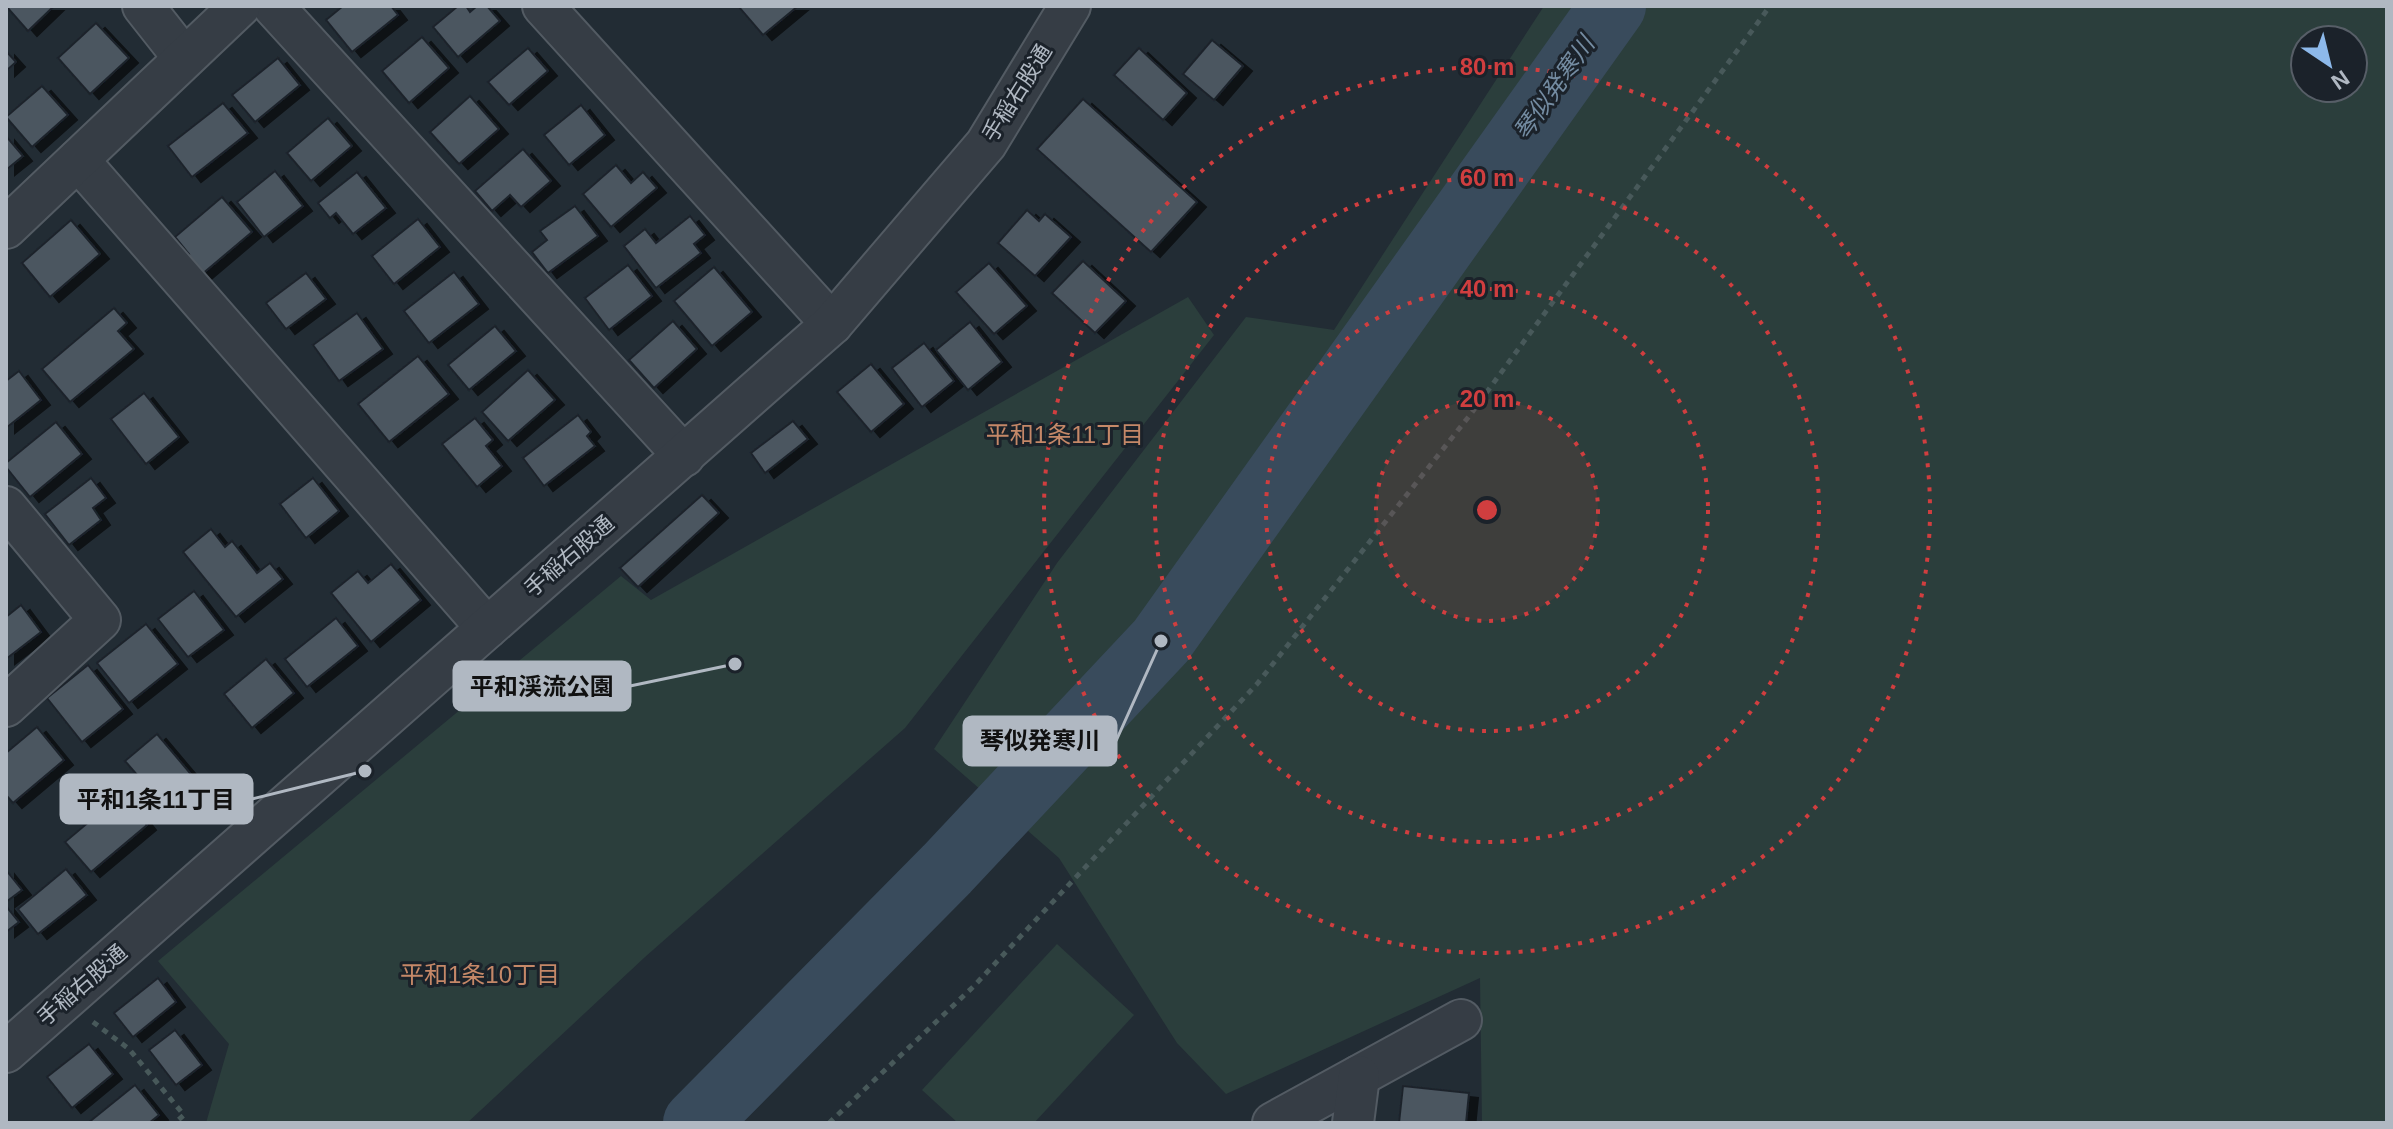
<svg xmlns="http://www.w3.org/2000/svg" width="2393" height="1129" viewBox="0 0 2393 1129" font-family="Helvetica,'Noto Sans JP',sans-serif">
<defs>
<filter id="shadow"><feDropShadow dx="9" dy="5" stdDeviation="0" flood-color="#0009"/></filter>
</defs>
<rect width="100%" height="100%" fill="#222c34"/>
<g fill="#2b3e3c" fill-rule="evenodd">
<path d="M1544,6h843v1117h-905l-2,-145 -254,116 -49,-51 -118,-185 -125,-109 123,-186 189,-246 88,13zM2305,40h48v48h-48z"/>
<path d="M1188,297l26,38 -309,393 -260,229 -178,166h-261l23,-79 -71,-83 463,-385 30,24z"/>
<path d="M1057,944l77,71 -100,108h-76l-36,-33z"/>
</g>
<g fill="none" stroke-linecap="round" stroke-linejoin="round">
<path stroke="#394b5c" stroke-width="66" d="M696,1123l251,-254 214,-228 452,-635"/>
</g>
<g fill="#4b5660" stroke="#1d242c" stroke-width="2" filter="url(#shadow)">
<path d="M6,6h48l-26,25z"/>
<path d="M343,6h48l7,9 -46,37 -26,-32z"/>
<path d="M458,6h8l4,6 7,-6h10l13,15 -42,36 -25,-30z"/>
<path d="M738,6h60l-35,29z"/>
<path d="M96,23l33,35 -39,36 -32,-36z"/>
<path d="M422,37l27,31 -40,35 -27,-32z"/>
<path d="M1212,40l31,26 -29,34 -31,-26z"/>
<path d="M528,48l20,23 -39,34 -21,-23z"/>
<path d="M1139,48l48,45 -24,27 -49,-45z"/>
<path d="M6,51l10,11 -10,9z"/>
<path d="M278,58l22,27 -45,37 -23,-27z"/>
<path d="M42,86l26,29 -36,32 -26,-30z"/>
<path d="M470,96l29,33 -40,35 -29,-32z"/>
<path d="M1083,99l114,103 -46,50 -114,-103z"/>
<path d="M223,103l25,30 -56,44 -24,-31z"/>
<path d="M581,105l24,30 -36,30 -25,-30z"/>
<path d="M328,118l24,28 -41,35 -24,-28z"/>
<path d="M6,136l17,20 -17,14z"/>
<path d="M523,149l28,32 -30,26 -11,-12 -18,16 -17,-20z"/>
<path d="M616,165l15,18 12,-11 14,16 -46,39 -28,-33z"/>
<path d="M275,171l28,35 -39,31 -27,-35z"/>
<path d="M357,172l29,36 -33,26 -17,-21 -6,5 -12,-15z"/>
<path d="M222,197l30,35 -51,43 -16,-18 4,-3 -14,-17z"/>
<path d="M575,206l23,30 -50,37 -16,-21 15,-12 -7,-9z"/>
<path d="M1027,210l12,11 6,-7 26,23 -36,39 -37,-33z"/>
<path d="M690,216l15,19 -11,9 7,9 -45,35 -32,-42 21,-17 11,14z"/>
<path d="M418,219l22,28 -46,37 -22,-28z"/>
<path d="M71,220l29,34 -50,43 -28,-34z"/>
<path d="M1083,261l43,40 -31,32 -43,-40z"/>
<path d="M989,263l38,43 -33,28 -38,-42z"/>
<path d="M628,265l24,31 -43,34 -24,-32z"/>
<path d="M714,267l38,45 -40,34 -38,-45z"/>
<path d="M454,272l25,32 -50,39 -25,-32z"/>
<path d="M306,273l20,26 -40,30 -20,-26z"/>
<path d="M114,308l13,15 -9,8 16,18 -64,53 -28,-33z"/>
<path d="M357,313l26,36 -44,32 -26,-36z"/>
<path d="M673,321l24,28 -43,39 -25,-28z"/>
<path d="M970,322l32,40 -34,28 -32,-40z"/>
<path d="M495,326l21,25 -47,39 -21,-25z"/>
<path d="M924,343l30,38 -32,26 -30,-39z"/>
<path d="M418,356l31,38 -60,48 -31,-38z"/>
<path d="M871,364l33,40 -33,28 -34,-40z"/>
<path d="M528,370l27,30 -47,41 -26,-29z"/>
<path d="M19,371l22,29 -35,28v-47z"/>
<path d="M144,393l35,44 -33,27 -35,-45z"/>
<path d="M578,415l13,17 -4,4 8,10 -51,40 -21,-28z"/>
<path d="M475,418l18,22 -7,6 16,20 -25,21 -35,-43z"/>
<path d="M793,421l15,18 -43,34 -14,-20z"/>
<path d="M56,422l26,32 -52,43 -24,-30v-4z"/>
<path d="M91,478l15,20 -13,10 8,12 -32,25 -24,-31z"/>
<path d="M313,478l26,33 -33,27 -26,-34z"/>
<path d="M702,495l17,18 -81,74 -18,-19z"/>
<path d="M211,529l14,18 7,-6 25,32 13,-10 13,16 -47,38 -53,-65z"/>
<path d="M391,564l30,36 -50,42 -40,-49 27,-22 10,12z"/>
<path d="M194,591l30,39 -36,27 -30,-38z"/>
<path d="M21,605l20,27 -35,27v-42z"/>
<path d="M336,618l22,28 -51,41 -22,-28z"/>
<path d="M146,624l32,40 -49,39 -32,-40z"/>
<path d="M266,659l28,34 -42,35 -28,-34z"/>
<path d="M88,665l35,44 -41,33 -35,-44z"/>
<path d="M37,727l27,33 -51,43 -7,-8v-42z"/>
<path d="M157,734l38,45 -31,27 -39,-45z"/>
<path d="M122,794l25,31 -56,47 -26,-30z"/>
<path d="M66,869l21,26 -49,39 -20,-25z"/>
<path d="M6,870l16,20 -16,12z"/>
<path d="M6,906l13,16 -13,10z"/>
<path d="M158,978l18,24 -43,35 -19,-24z"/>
<path d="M175,1030l27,35 -26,20 -27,-35z"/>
<path d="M89,1044l24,30 -41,34 -25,-31z"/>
<path d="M135,1085l24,30 -10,8h-61z"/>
<path d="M1403,1086l66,7 -3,30h-67z"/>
</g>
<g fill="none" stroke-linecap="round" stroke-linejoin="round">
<g stroke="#535b63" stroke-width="44">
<g id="minor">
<path d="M143,6l41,52"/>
<path d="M273,6l411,450"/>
<path d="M543,6l289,318"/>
<path d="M78,160l409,468"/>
<path d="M6,228l234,-222"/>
<path d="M6,507l94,113 -94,86"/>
<path d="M6,1052l826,-728 154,-180 84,-138"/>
<path d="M1273,1123l188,-103"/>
<path d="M1353,1123l6,-47"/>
</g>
</g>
<g stroke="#48595a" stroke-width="5" stroke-dasharray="6 6" stroke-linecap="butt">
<path d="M93,1022l36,27 55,66 -9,8"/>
<path d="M829,1123l145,-137 283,-302 213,-269 300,-409"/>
</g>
<use href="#minor" stroke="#363d45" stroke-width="40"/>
</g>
<circle cx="1487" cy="510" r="111" fill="#d03e3f" fill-opacity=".12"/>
<g fill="none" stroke="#d03e3f" stroke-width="4" stroke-dasharray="4 8">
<circle cx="1487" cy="510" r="111"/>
<circle cx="1487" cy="510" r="221"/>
<circle cx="1487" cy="510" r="332"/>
<circle cx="1487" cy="510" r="443"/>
</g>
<g text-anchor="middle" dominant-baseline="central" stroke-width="6" stroke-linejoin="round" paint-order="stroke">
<g font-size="22" fill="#b0b8c2" stroke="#1b222a">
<text transform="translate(1017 93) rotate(-58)">手稲右股通</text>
<text transform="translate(569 556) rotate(-41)">手稲右股通</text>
<text transform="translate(82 985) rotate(-41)">手稲右股通</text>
</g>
<g font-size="24" font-style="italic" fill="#748ca2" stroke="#1b222a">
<text transform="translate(1554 88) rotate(-55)">琴似発寒川</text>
</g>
<g font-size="24" fill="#c58868" stroke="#1b222a">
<text x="1065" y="434">平和1条11丁目</text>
<text x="480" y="974">平和1条10丁目</text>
</g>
</g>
<circle cx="1487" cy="510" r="12" fill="#d03e3f" stroke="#1b222a" stroke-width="4"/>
<g font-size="24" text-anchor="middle" font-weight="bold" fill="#d03e3f" stroke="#1b222a" stroke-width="6" stroke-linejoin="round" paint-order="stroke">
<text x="1487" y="75">80 m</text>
<text x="1487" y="186">60 m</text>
<text x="1487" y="297">40 m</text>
<text x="1487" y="407">20 m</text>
</g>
<path fill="none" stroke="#b0b8c2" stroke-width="3" d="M735 664L630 686M1161 641L1116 741M365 771L252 799"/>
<g fill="#b0b8c2" stroke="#1b222a" stroke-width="3">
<circle cx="735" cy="664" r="8"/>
<circle cx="1161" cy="641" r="8"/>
<circle cx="365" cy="771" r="8"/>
</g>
<g fill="#b0b8c2" stroke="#b0b8c2" stroke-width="3">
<rect x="454" y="662" width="176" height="48" rx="8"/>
<rect x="964" y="717" width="152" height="48" rx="8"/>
<rect x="61" y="775" width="191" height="48" rx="8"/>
</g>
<g font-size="24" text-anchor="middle" font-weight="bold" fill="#111">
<text x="542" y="695">平和渓流公園</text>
<text x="1040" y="749">琴似発寒川</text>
<text x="156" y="808">平和1条11丁目</text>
</g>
<rect width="2393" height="1129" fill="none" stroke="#b0b8c2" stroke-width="16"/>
<g transform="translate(2329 64) rotate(145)"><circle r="38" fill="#1b222a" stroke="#575e67" stroke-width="2"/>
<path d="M0-6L14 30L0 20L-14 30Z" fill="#8db9ea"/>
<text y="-12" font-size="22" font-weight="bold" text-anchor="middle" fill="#b0b8c2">N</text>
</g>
</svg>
